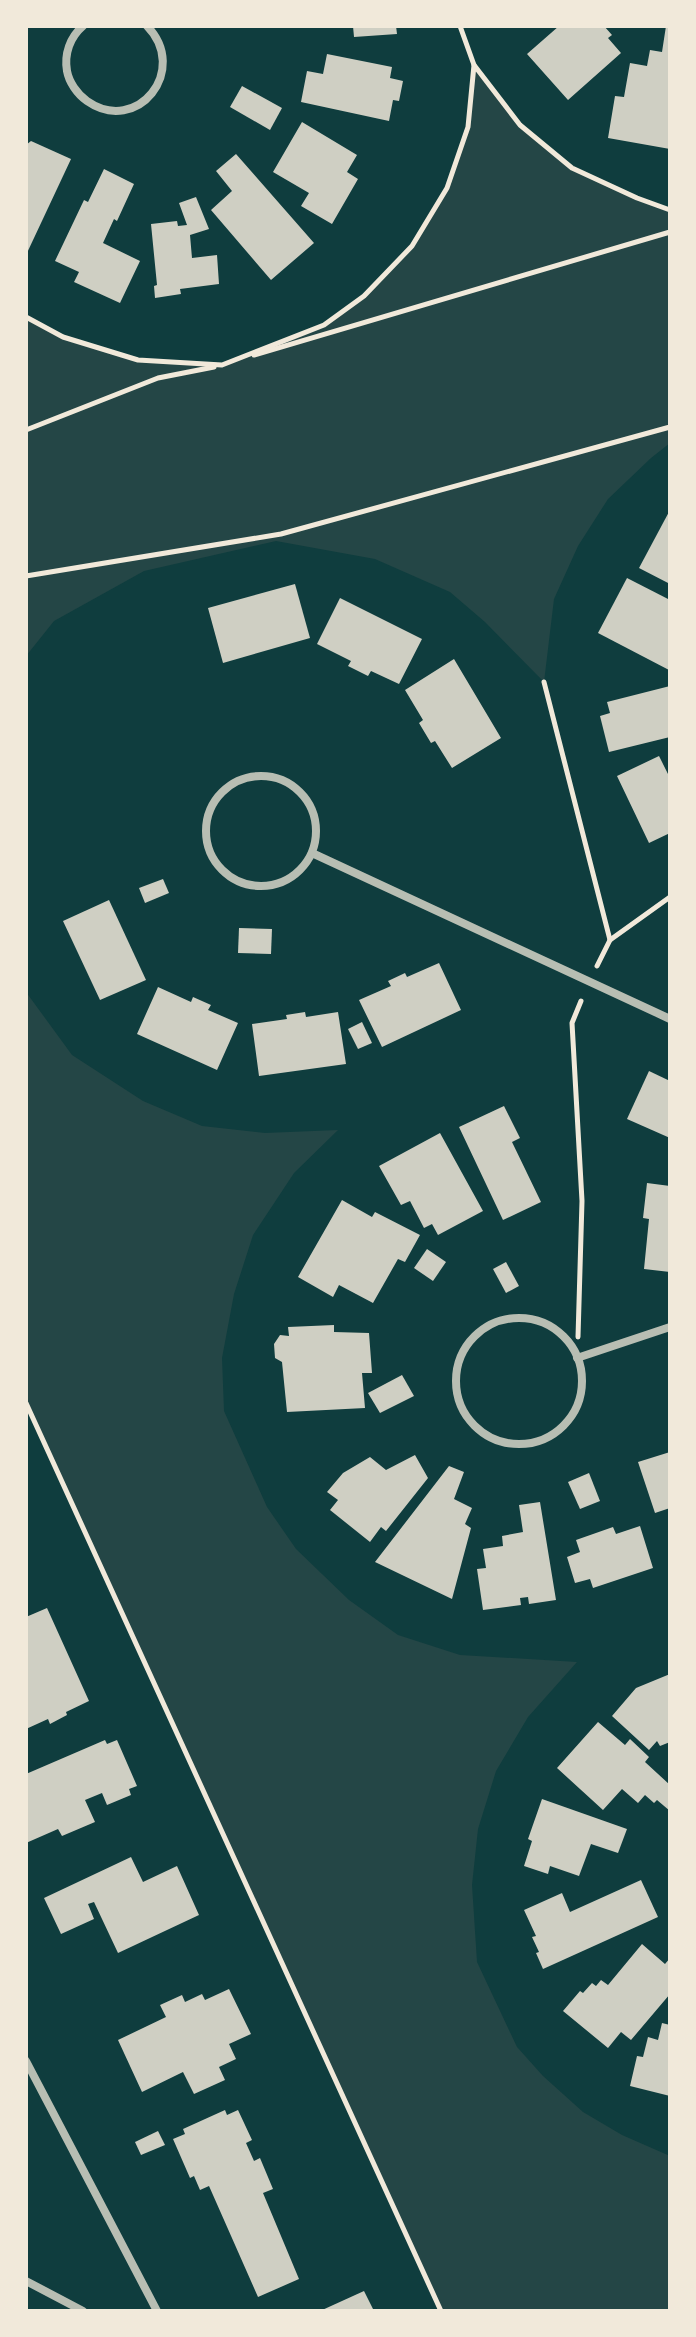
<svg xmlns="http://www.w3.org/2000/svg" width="696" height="2337" viewBox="0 0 696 2337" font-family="Lato,sans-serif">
<rect width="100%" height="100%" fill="#0f3d3e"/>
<g fill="#244646">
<path d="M474,65l46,60 52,43 98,42v233l-19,15 -43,41 -30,47 -24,53 -10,83 -59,-60 -35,-30 -75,-33 -99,-18 -132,30 -90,50 -28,35v-339l37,20 75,23 84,5 102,-40 40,-29 48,-49 35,-59 21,-61z"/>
<path d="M26,992l46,63 71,46 59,25 63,7 73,-3 -44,43 -41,62 -19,59 -12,64 2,53 43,96 29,42 53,51 49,35 62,20 117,7 -49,55 -32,54 -18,58 -6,56 5,77 40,85 26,29 40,36 39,23 48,21v155h-229l-415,-908z"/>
</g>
<g fill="#cfcfc3">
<path d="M353,26h43l1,8 -43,3z"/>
<path d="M559,26h45l8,9 -4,3 13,15 -53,47 -41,-46z"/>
<path d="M666,26h4v123l-62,-11 7,-42 9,1 6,-34 17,3 3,-16 12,2z"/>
<path d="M327,54l65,13 -2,11 13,3 -4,20 -6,-1 -4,21 -88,-19 6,-31 16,3z"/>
<path d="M242,86l40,22 -12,22 -40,-23z"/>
<path d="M302,122l55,33 -10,17 11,7 -26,45 -31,-18 8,-13 -36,-21z"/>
<path d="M31,141l40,18 -45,96v-110z"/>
<path d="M236,154l78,89 -43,37 -60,-70 21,-19 -16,-20z"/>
<path d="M104,169l30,15 -17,37 -3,-2 -11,24 37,18 -20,42 -46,-21 5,-10 -24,-11 29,-61 4,2z"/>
<path d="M196,197l13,32 -19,6 2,23 25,-3 2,29 -39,5 1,5 -26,4 -1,-12 3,-1 -6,-61 26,-3 1,5 9,-1 -8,-22z"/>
<path d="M670,510v74l-31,-16z"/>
<path d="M627,578l43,22 -1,70 -71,-37z"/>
<path d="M295,584l15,54 -87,25 -15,-55z"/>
<path d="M340,598l82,41 -23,45 -28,-13 -3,5 -20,-10 3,-5 -34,-17z"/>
<path d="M454,659l47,79 -49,30 -17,-27 -4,2 -12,-20 4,-3 -18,-30z"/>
<path d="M670,686v51l-61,15 -9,-36 10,-3 -3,-11z"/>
<path d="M659,756l9,18 2,-1v60l-21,10 -32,-67z"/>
<path d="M163,879l6,14 -24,10 -6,-15z"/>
<path d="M109,900l37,80 -46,20 -37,-79z"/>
<path d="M239,928l33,1 -1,25 -33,-1z"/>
<path d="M439,963l22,47 -79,37 -23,-47 32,-14 -3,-5 17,-8 2,4z"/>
<path d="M158,987l33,15 2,-5 18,8 -3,5 30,13 -21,47 -80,-36z"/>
<path d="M305,1012l1,5 32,-5 8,52 -87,12 -7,-52 35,-5 -1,-4z"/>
<path d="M362,1022l10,21 -14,6 -10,-20z"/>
<path d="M649,1071l21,10v57l-43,-19z"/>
<path d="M504,1106l16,32 -8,4 29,60 -38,18 -44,-93z"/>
<path d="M440,1133l43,78 -45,24 -6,-11 -8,4 -14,-27 -9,4 -22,-39z"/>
<path d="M647,1183l23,3v86l-26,-3 5,-50 -6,-1z"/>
<path d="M342,1200l30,17 3,-5 45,23 -15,27 -7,-3 -25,44 -34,-18 -6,12 -35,-20z"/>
<path d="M427,1249l19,13 -13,19 -19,-13z"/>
<path d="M506,1262l13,24 -13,7 -13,-24z"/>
<path d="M334,1325v7l35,1 3,40h-10l3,35 -78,4 -5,-50 -7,-4 -1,-14 6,-9 9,1 -1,-9z"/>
<path d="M402,1375l12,21 -34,17 -12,-20z"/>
<path d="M670,1452v56l-15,5 -17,-51z"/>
<path d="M415,1455l13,23 -42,53 -5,-4 -11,15 -40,-32 8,-10 -11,-8 16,-19 27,-16 16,13z"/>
<path d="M449,1466l15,6 -10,27 18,9 -7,16 6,4 -19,71 -77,-37z"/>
<path d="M589,1473l11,28 -20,8 -12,-27z"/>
<path d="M540,1502l16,98 -27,4 -1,-7 -8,1 1,7 -38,5 -6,-41 9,-1 -3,-19 20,-3 -1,-10 21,-4 -4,-27z"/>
<path d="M640,1526l13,42 -60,20 -3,-9 -15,4 -8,-26 13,-5 -4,-12 37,-13 3,7z"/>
<path d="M47,1608l42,93 -23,11 1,3 -17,9 -2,-5 -22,10v-112z"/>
<path d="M670,1674v68l-10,4 -3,-5 -8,9 -37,-34 24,-28z"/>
<path d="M598,1722l27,23 5,-6 19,18 -4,5 25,23 -2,2 2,2v22l-13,-11 -3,3 -9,-8 -7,8 -16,-14 -19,21 -46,-42z"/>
<path d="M105,1740l2,4 10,-4 20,46 -8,3 2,6 -24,10 -5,-12 -17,7 10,22 -33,14 -4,-7 -32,14v-69z"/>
<path d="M542,1799l85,30 -9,24 -27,-9 -12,32 -29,-10 -2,8 -24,-8 8,-25 -4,-2z"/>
<path d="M131,1857l12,25 34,-16 22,49 -81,38 -24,-51 -6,2 6,15 -33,15 -17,-36z"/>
<path d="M641,1880l17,37 -115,52 -7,-16 3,-1 -7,-15 4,-1 -12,-26 38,-17 8,19z"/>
<path d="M642,1944l23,20 5,-6v36l-39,46 -10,-8 -13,16 -45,-37 17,-20 3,2 9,-10 4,3 5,-6 7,5z"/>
<path d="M229,1989l22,45 -22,10 7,15 -17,8 6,13 -31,14 -11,-22 -41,20 -24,-52 48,-23 -6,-12 22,-10 3,7 17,-8 3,6z"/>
<path d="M662,2023l8,2v71l-40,-10 7,-30 6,1 5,-20 10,3z"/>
<path d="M225,2110l2,5 11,-5 14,30 -6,3 8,18 6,-3 13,31 -10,4 36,86 -41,18 -49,-111 -9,4 -6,-14 -4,2 -17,-39 12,-5 -2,-5z"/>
<path d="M158,2131l7,14 -24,10 -6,-13z"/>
<path d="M364,2291l10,20h-54z"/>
</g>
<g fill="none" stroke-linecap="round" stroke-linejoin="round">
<g stroke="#f1e9da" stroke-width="5">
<path d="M460,26l14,39"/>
<path d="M26,317l37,20 75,23 84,5 102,-40 40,-29 48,-50 35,-58 21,-61 6,-62 46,60 52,43 65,30 33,12"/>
<path d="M254,355l416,-123"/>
<path d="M26,430l132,-52 56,-11"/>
<path d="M26,576l255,-42 389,-107"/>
<path d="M544,682l66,258 -13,26"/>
<path d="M610,940l60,-43"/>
<path d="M578,1337l4,-136 -10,-178 9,-22"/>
<path d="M26,1403l415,908"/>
</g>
<g stroke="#b8beb3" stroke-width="8">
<path d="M83,26c-13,11 -19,28 -16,45 2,11 10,23 20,30 50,35 103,-31 60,-75"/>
<circle cx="261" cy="831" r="55"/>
<path d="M312,853l358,166"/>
<circle cx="519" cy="1381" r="63"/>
<path d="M577,1358l93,-31"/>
<path d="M26,2061l131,250"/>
<path d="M26,2281l57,30"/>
</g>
</g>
<rect width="696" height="2337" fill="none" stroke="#f1e9da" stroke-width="56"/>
</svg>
